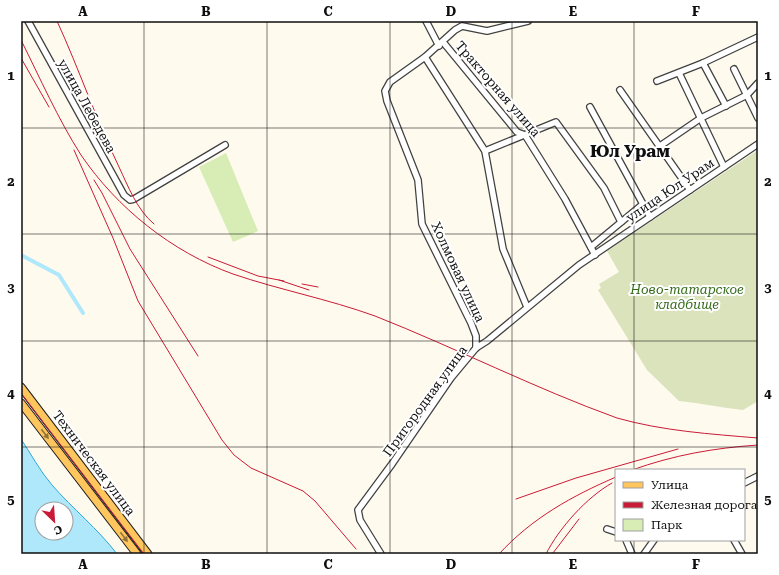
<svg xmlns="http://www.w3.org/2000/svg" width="779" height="575" viewBox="0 0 779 575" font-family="'Roboto Serif',serif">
<rect width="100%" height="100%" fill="#fffaee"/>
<path fill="#d8edb5" d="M226,153l32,78 -25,11 -34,-75z"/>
<path fill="#dbe3bd" d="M758,150v251l-15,9c-21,-2 -42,-7 -64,-9l-32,-31 -49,-80 3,-2 -2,-4 20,-12 -12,-21z"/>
<path fill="#afe7fb" stroke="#30a8d8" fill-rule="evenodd" d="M21,439c10,15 19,32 31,46 21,24 46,44 65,69h-96zM42,509h24v24h-24z"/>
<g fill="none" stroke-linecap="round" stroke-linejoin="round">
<path stroke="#afe7fb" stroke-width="4" d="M21,255l38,20 24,38"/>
<g stroke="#414141" stroke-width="8">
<g id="minor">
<path d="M28,21l96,174 6,5 4,-1 91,-54"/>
<path d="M426,21l13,25"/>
<path d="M443,42l74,90 8,3 40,64 30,56"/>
<path d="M425,57l60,94 18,98 24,58"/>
<path d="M703,63l23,43"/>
<path d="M734,69l24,49"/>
<path d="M679,73l45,94"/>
<path d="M657,81l46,-18 55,-26"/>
<path d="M620,90l70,100"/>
<path d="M590,107l60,110"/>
<path d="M660,146l41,-28 46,-23 11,-12"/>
<path d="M485,151l71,-29 48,66 17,34"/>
<path d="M591,247l52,-43"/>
<path d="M476,348v-12l-5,-13 -49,-99 -4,-44 -31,-79 -2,-10 5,-9 35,-25 30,-27 7,-4 25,5 41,-10"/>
<path d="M744,483l14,-7"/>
<path d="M607,529l9,3"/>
<path d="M626,540l6,14"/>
<path d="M734,540l8,14"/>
<path d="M381,554l-21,-34 -2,-10 34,-46 59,-86 25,-30 11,-7 92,-76 179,-121"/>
<path d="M644,554l10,-14"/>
</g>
</g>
<g stroke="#1f1f1f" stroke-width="9">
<g id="major">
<path d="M21,387l127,167"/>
<path d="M21,403l116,151"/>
</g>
</g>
<use href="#minor" stroke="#fff" stroke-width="5.5"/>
<use href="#major" stroke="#ffc65e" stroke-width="7"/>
<path stroke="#c91b37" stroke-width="1" d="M21,393l123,161"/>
<g stroke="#c91b37" stroke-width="1">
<path d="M57,21c22,48 39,98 62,146 9,19 18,43 35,57"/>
<path d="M21,40c19,38 37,79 60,115 36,53 91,97 152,119 47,16 95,25 142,42 81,32 159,72 242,102 46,13 93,16 141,20"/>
<path d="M21,58l28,49"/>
<path d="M74,150l39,88 25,63 84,139 12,15 17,13 52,23 12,10 41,48"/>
<path d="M94,180l8,13 28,56 68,107"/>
<path d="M208,257l50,19 26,5"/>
<path d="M279,280l30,10"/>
<path d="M302,284l16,3"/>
<path d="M632,470c42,-15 82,-22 126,-25"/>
<path d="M516,499l60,-21 102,-29"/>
<path d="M553,553l26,-34"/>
<path d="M499,554c33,-36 73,-58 117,-77"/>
<path d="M546,554c13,-26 41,-57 66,-71"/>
</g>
</g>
<defs><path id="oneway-solid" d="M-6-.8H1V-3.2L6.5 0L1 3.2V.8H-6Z"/></defs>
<g fill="#93733a">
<use href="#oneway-solid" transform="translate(45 434) rotate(53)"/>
<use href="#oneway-solid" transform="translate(124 537) rotate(53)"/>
</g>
<path fill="none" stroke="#0e0e0e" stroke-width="1" stroke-opacity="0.55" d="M144,21v533M267,21v533M390,21v533M512,21v533M634,21v449M21,128h737M21,234h737M21,341h737M21,447h737M634,540v14"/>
<g text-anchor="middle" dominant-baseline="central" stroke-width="4" stroke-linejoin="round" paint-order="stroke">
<g font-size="13" fill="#0e0e0e" stroke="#fff">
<text transform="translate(498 89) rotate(49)">Тракторная улица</text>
<text transform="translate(87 106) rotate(61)">улица Лебедева</text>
<text transform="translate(670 190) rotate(-34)">улица Юл Урам</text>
<text transform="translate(458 272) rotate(65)">Холмовая улица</text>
<text transform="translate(425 401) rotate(-54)">Пригородная улица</text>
<text transform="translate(94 463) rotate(53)">Техническая улица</text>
</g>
<g font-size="13" font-style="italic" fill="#336b19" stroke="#fff">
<text x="687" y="289">Ново-татарское<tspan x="687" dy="15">кладбище</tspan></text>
</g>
<g font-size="17" font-weight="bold" fill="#0e0e0e" stroke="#fff">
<text x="630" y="151">Юл Урам</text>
</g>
</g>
<rect width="779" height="575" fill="none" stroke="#ffffff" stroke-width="44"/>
<rect x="615" y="469" width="130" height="72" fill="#ffffff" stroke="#9f9f9f"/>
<rect x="623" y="482" width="20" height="6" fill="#ffc65e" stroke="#9f9f9f"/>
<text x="651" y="489" font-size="12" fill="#0e0e0e">Улица</text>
<rect x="623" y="502" width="20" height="6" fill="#c91b37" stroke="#9f9f9f"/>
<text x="651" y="509" font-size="12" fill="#0e0e0e">Железная дорога</text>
<rect x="623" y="519" width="20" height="12" fill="#d8edb5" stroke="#9f9f9f"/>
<text x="651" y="529" font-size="12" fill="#0e0e0e">Парк</text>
<g transform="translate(54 521) rotate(155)"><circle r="19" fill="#ffffff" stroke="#9f9f9f"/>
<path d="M0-3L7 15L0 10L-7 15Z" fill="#c91b37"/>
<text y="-6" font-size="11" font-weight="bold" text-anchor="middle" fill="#0e0e0e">С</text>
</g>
<rect x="22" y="22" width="735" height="531" fill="none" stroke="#0e0e0e" stroke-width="1.5"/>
<g font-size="13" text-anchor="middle" font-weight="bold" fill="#0e0e0e">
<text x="83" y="16">A</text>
<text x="206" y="16">B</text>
<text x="328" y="16">C</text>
<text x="451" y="16">D</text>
<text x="573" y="16">E</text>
<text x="696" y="16">F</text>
<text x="11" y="80">1</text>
<text x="768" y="80">1</text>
<text x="11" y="186">2</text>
<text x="768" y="186">2</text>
<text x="11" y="292">3</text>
<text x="768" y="292">3</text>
<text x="11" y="398">4</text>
<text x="768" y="398">4</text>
<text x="11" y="504">5</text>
<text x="768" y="504">5</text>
<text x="83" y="569">A</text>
<text x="206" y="569">B</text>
<text x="328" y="569">C</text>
<text x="451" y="569">D</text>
<text x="573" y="569">E</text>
<text x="696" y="569">F</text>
</g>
</svg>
